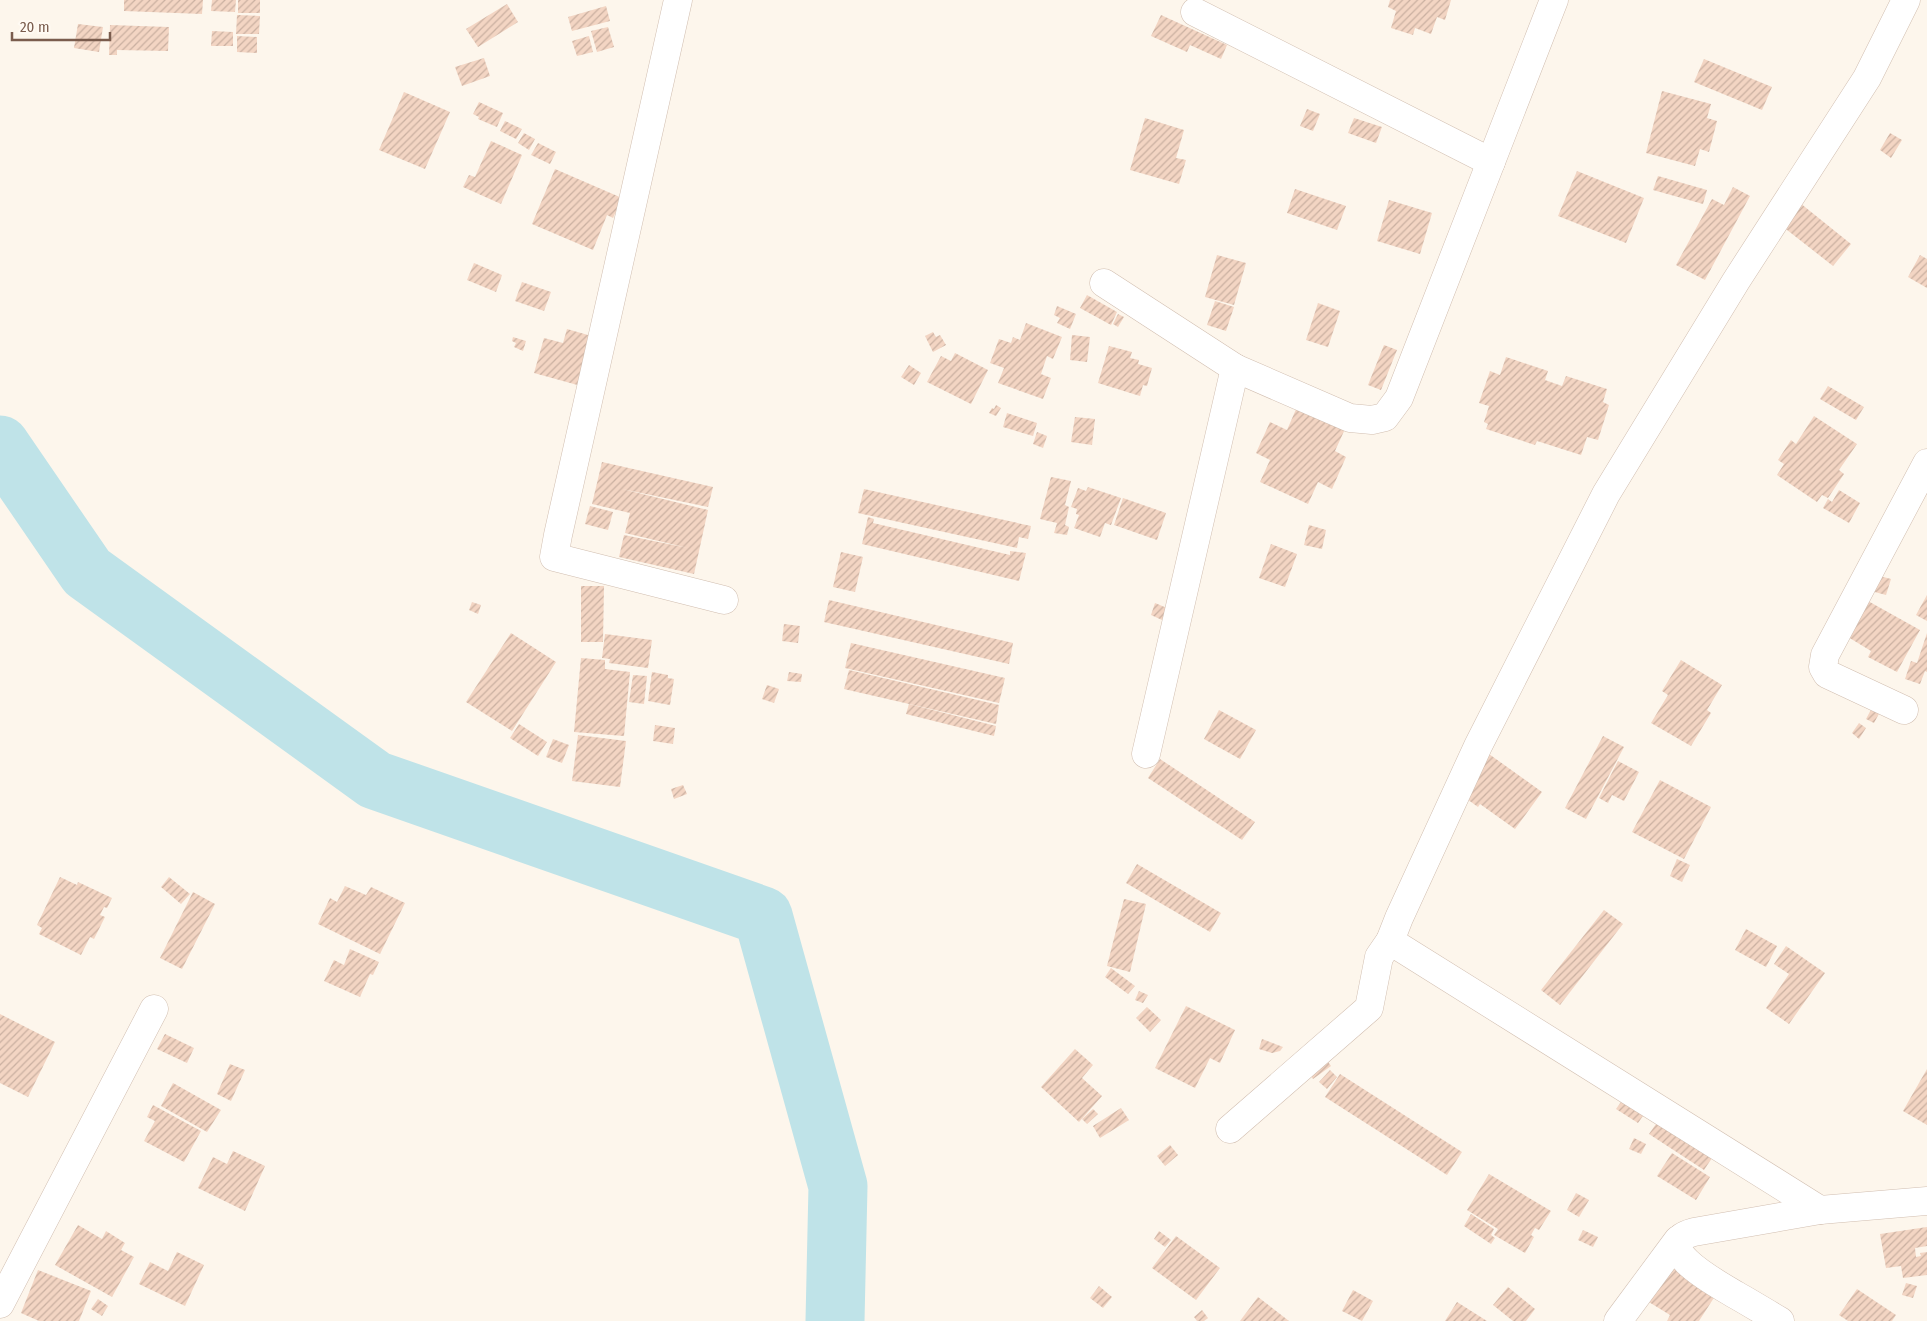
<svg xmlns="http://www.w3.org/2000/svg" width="1927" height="1321" viewBox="0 0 1927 1321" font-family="'Fira Sans Condensed',sans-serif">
<defs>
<pattern id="building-hatch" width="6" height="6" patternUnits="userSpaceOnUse" patternTransform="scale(1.25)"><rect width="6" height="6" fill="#f3d5c3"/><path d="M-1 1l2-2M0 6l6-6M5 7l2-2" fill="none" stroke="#cab0a1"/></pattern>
</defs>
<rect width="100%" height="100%" fill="#fdf6ec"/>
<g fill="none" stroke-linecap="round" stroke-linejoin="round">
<path stroke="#bfe3e8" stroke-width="59" d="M0,445l87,127 288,208 388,136 75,270 -3,135"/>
</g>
<g fill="url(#building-hatch)">
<path d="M124,0h79l-1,14 -78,-3z"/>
<path d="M212,0h24l-1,12 -24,-1z"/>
<rect x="238" y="0" width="22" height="13"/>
<path d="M1390,0h61l-6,20 -8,-3 -6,17 -16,-6 -2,7 -22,-7 5,-17 -8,-4z"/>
<path d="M507,4l11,18 -40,25 -12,-18z"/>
<path d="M606,6l4,15 -38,10 -4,-14z"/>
<path d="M237,15l23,1 -1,18h-23z"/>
<path d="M1161,15l66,30 -6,14 -31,-14 -3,7 -36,-16z"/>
<path d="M78,24l25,3 -4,25 -25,-4z"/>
<path d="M110,25l59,2 -1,24 -51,-1v5h-8z"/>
<path d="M608,27l6,20 -17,5 -6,-21z"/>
<path d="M212,31l21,1v14h-22z"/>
<path d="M237,36l20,1v16l-20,-1z"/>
<path d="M589,36l4,16 -16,4 -5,-15z"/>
<path d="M484,58l6,18 -28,10 -7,-19z"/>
<path d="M1704,59l68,28 -10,23 -68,-28z"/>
<path d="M1662,91l49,13 -4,14 10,3 -8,31 -9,-3 -5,17 -49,-13z"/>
<path d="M404,92l46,20 -25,57 -46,-19z"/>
<path d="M479,102l24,11 -6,14 -19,-8 1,-2 -6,-3z"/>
<path d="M1307,109l13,5 -7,17 -13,-5z"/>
<path d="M1145,118l39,12 -8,28 10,2 -7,24 -49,-14z"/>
<path d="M1354,118l28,9 -6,16 -28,-10z"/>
<path d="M505,121l17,8 -6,10 -16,-8z"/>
<path d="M524,133l11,6 -6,11 -11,-7z"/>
<path d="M1890,133l12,7 -11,18 -11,-8z"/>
<path d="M491,141l31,14 -21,49 -38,-17 6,-12 6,2z"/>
<path d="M538,143l18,9 -6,12 -19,-9z"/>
<path d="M555,169l67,29 -9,20 -6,-3 -14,35 -61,-26z"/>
<path d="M1577,171l67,27 -18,45 -68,-27z"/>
<path d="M1658,176l49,14 -4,14 -50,-14z"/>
<path d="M1733,187l17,9 -45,84 -29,-15 36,-66 12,6z"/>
<path d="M1295,189l51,17 -9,24 -50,-17z"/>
<path d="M1389,200l43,13 -12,41 -43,-13z"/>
<path d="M1800,203l51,41 -18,22 -51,-40z"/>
<path d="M1217,255l29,8 -12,42 -29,-8z"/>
<path d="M1920,255l7,4v29l-19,-11z"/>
<path d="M474,263l28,12 -6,17 -29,-12z"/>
<path d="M522,282l29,10 -7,19 -29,-10z"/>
<path d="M1087,295l30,17 -6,13 -31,-17z"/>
<path d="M1215,301l19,6 -8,24 -19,-6z"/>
<path d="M1318,303l22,8 -12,36 -22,-7z"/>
<path d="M1057,306l19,8 -6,15 -13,-6 3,-5 -6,-3z"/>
<path d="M1118,314l6,3 -6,10 -5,-3z"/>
<path d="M1026,323l36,14 -9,22 -6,-3 -6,18 10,4 -8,21 -45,-16 6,-15 -14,-5 9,-24 12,4 2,-6 7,3z"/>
<path d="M567,329l28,8 -14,49 -47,-13 10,-35 19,5z"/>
<path d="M933,332l3,5 4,-2 6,10 -13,7 -8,-16z"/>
<path d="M1072,335l18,2 -3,25 -17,-2z"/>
<path d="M513,337l13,4 -3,10 -9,-4 2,-4 -4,-2z"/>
<path d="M1384,345l13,5 -16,40 -13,-5z"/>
<path d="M1109,346l23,6 -2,6 9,2 -1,4 14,4 -5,18 -4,-1 -3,11 -42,-13z"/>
<path d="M955,353l33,17 -17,34 -44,-22 14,-26 10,5z"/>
<path d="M1506,357l42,14 -3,9 17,6 4,-10 41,13 -4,13 6,3 -11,35 -11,-3 -6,18 -44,-14 -2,4 -49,-16 2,-5 -4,-2 5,-16 -10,-3 11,-32 10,4z"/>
<path d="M909,365l12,8 -7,12 -13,-8z"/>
<path d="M1828,386l36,21 -8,13 -36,-21z"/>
<path d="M996,405l5,3 -5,8 -7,-3 3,-5 2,1z"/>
<path d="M1297,407l48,22 -10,22 11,6 -14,32 -14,-7 -10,22 -48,-22 10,-22 -14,-7 14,-31 17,8z"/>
<path d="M1007,413l30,10 -4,13 -30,-9z"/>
<path d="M1814,416l43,28 -18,26 5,4 -16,24 -6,-3 -5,7 -40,-27 7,-11 -6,-4 13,-20 5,4z"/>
<path d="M1075,417l20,2 -3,26 -21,-3z"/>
<path d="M1037,432l10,4 -4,12 -10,-4z"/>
<path d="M602,462l111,25 -5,20 -86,-18 86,21 -14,64 -75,-17 5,-22 64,13 -63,-15 5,-20 -38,-9z"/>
<path d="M1051,477l20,4 -6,24 4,2 -4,18 4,2 -2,8 -13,-2 3,-10 -17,-4z"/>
<path d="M1088,487l33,11 -10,27 -6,-2 -5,14 -26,-9 5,-13 -3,-1 1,-5 -6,-2 7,-19 8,3z"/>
<path d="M864,489l167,37 -3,13 -9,-2 -2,11 -159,-35z"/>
<path d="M1839,490l21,13 -11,20 -26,-15 5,-9 4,3z"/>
<path d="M1123,498l43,15 -9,27 -43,-15z"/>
<path d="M590,506l23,6 -5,18 -23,-6z"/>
<path d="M868,517l6,2 -1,4 137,32v-4l16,2 -7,28 -157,-37z"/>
<path d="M1309,525l17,5 -4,19 -18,-4z"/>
<path d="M1271,544l26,10 -12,33 -26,-9z"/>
<path d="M841,552l22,5 -8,35 -22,-5z"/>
<path d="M1876,575l15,4 -5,16 -15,-4z"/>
<path d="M581,586h23l-1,56h-22z"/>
<path d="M1927,595v26l-11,-6z"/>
<path d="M829,600l184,43 -4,21 -185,-42z"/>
<path d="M1868,601l52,29 -23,42 -29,-15 3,-6 -23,-14z"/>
<path d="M472,602l9,3 -3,9 -9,-4z"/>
<path d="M1155,603l12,5 -5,12 -11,-5z"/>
<path d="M784,624l16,2 -2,17 -16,-2z"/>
<path d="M511,633l45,29 -44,69 -46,-29z"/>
<path d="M1927,633v39l-2,-1 -5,13 -15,-5 6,-18 6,2z"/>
<path d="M605,634l47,6 -4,28 -39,-5 1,-4 -8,-1z"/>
<path d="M851,643l154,35 -6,25 -154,-35z"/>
<path d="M581,658l24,2v9l25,3 -6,64 -50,-4z"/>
<path d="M1681,660l41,25 -15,25 4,3 -20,33 -40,-23 17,-28 -6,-4z"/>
<path d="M849,670l150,35 -3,19 -152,-35z"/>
<path d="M652,672l16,3v3l6,1 -4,26 -22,-4z"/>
<path d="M789,672l13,2 -1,8 -14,-1z"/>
<path d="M633,675l14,1 -3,28 -15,-2z"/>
<path d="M767,685l12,4 -5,14 -12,-4z"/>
<path d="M909,704l87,22 -2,10 -88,-22z"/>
<path d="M1873,706l8,4 -7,13 -8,-4z"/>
<path d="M1219,710l37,20 -16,29 -36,-20z"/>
<path d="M1859,723l7,5 -7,11 -7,-6z"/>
<path d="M519,724l28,18 -9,14 -28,-18z"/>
<path d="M655,725l20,3 -2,16 -20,-3z"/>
<path d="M578,735l48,6 -6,46 -48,-6z"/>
<path d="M1603,736l21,11 -38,72 -21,-11z"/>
<path d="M553,739l16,6 -7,18 -16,-6z"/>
<path d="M1489,754l53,38 -27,37 -35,-25 -2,3 -18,-13z"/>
<path d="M1160,759l95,63 -13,18 -94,-62z"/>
<path d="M1618,761l21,11 -15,29 -12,-6 -4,8 -9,-5z"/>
<path d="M1660,780l51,27 -27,52 -52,-27z"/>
<path d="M683,785l4,9 -13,5 -3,-10z"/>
<path d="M1677,859l13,6 -8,17 -12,-6z"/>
<path d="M1137,864l84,49 -11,19 -84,-49z"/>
<path d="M60,877l17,8 1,-3 34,16 -5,10 -3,-1 -4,8 5,2 -11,22 -4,-2 -9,18 -42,-21 3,-6 -5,-3z"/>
<path d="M169,877l21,17 -9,10 -20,-17z"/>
<path d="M345,886l21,9 5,-8 34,16 -25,51 -62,-30 12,-26 7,4z"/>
<path d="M193,892l22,12 -33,65 -22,-11z"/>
<path d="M1124,899l22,5 -16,68 -23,-6z"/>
<path d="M1604,910l19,14 -63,81 -19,-15z"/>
<path d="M1746,929l31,17 -11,21 -31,-17z"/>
<path d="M1786,946l39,27 -36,51 -23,-16 23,-34 -15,-10z"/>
<path d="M350,949l29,13 -6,13 -3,-1 -10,23 -36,-16 10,-21 10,5z"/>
<path d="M1111,968l24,18 -7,8 -23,-17z"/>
<path d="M1139,991l9,4 -5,8 -8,-3z"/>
<path d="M1186,1006l49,24 -15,33 -10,-5 -15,30 -40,-20z"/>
<path d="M1147,1007l14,13 -11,12 -14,-14z"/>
<path d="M0,1014l55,28 -27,55 -28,-14z"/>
<path d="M165,1034l29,14 -7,15 -30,-14z"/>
<path d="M1262,1039l21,8 -3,4 -8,2 -13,-4z"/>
<path d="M1075,1049l18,16 -11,13 20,18 -23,26 -38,-35z"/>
<path d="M1326,1059l5,7 -18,13 -6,-8z"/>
<path d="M230,1064l15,6 -14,31 -14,-7z"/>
<path d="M1927,1069v56l-24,-14z"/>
<path d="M1330,1070l7,7 -10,12 -8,-7z"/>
<path d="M1340,1074l122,78 -15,23 -122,-78z"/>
<path d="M173,1083l48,27 -14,22 -46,-26z"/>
<path d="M1628,1092l22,14 -12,17 -22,-14z"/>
<path d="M153,1105l48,26 -17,31 -40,-21 11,-20 -8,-4z"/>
<path d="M1121,1108l8,12 -29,18 -7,-12z"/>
<path d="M1093,1109l5,5 -11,10 -5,-5z"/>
<path d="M1663,1114l55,35 -14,21 -55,-36z"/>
<path d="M1634,1138l12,6 -5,10 -12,-5z"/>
<path d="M1170,1145l8,10 -13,11 -8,-10z"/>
<path d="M233,1151l32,15 -20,45 -47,-23 15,-31 14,7z"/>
<path d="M1672,1153l38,24 -14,23 -39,-24z"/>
<path d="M1489,1174l62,37 -12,19 -4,-2 -4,7 3,2 -9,16 -31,-18 4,-6 -31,-19z"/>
<path d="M1576,1193l13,7 -10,17 -12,-7z"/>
<path d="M1471,1214l23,15 -3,6 4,3 -4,6 -27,-18z"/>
<path d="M78,1225l24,14 4,-8 19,12 -4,7 13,7 -22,40 -57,-32z"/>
<path d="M1927,1227v19l-12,2 1,9 5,-1 -1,-3 7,-1v23l-24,3 -2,-12 -15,2 -6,-34z"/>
<path d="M1583,1230l15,7 -5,10 -15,-7z"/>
<path d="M1159,1231l12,9 -6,7 -11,-8z"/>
<path d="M1176,1236l44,32 -24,32 -44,-32z"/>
<path d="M177,1252l27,13 -19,41 -46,-22 11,-22 18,9z"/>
<path d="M1668,1262l49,31 -18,28h-32l3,-6 -26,-16z"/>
<path d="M38,1270l53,21 -12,30h-40l-18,-8z"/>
<path d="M1906,1283l11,3 -4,12 -11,-3z"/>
<path d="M1099,1286l13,11 -9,11 -13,-10z"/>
<path d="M1508,1287l27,22 -9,12h-13l-20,-16z"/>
<path d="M1857,1289l39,26 -4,6h-44l-9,-6z"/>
<path d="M1353,1290l20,11 -11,20 -20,-10z"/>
<path d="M1258,1297l31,24h-49z"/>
<path d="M98,1299l10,7 -6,10 -11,-7z"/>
<path d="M1457,1302l30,19h-42z"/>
<path d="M1202,1310l6,8 -4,3h-7l-3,-4z"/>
</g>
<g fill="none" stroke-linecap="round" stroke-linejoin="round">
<g stroke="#d1beb0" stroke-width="29">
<g id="minor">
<path d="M678,0l-120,535 -4,22 170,43"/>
<path d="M1195,12l296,150"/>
<path d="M1104,283l131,85 115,50 22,2 13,-3 14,-19 155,-398"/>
<path d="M1904,710l-77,-36 -4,-7 2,-12 102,-192"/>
<path d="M1146,754l89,-386"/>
<path d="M1390,941l430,269"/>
<path d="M1230,1129l139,-121 10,-51 11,-16 9,-23 79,-172 128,-252 130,-213 131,-203 39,-78"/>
<path d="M0,1304l154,-295"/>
<path d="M1618,1321l60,-81"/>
<path d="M1780,1321c-15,-9 -30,-18 -44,-26 -15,-9 -92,-50 -42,-63l126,-22 107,-9"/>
</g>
</g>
<use href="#minor" stroke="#fff" stroke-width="28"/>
</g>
<path d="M12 32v8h98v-8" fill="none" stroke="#7a5c4d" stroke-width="2.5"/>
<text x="20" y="32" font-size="15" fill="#7a5c4d" stroke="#fffaf3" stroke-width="4" paint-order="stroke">20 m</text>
</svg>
